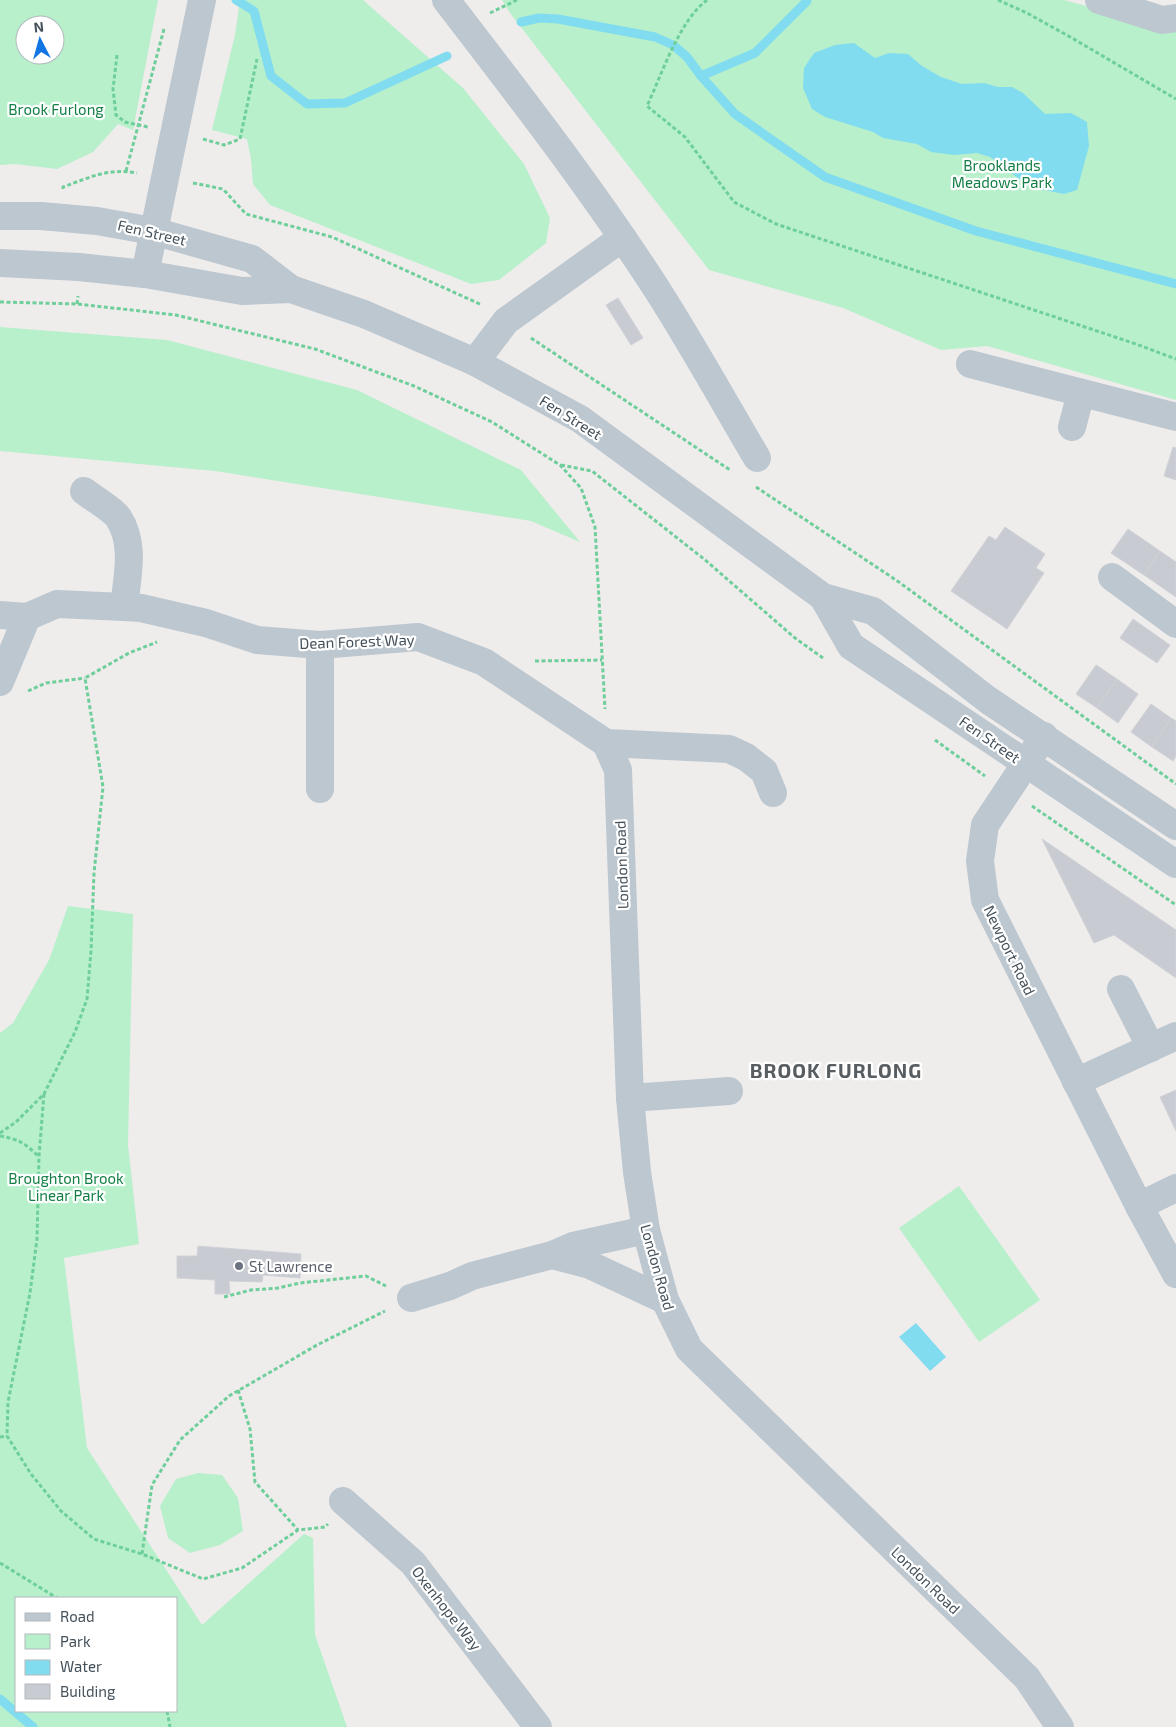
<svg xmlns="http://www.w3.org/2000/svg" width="1176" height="1727" viewBox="0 0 1176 1727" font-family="'Exo 2',sans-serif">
<rect width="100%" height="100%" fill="#efecec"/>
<g fill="#b7f0cb" fill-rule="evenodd">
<path d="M0,0h158l-25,130 -15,-6 -25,28 -36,17 -42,-5 -15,1zM25,25h30v30h-30z"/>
<path d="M240,0h123l100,88 61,76 26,54 -4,25 -47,37 -28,4 -201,-79 -17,-21 -2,-25 -4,-20 -35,-9 23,-95z"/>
<path d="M502,0h562l112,30v370l-189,-54 -46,4 -98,-42 -134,-38 -199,-257z"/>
<path d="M0,327l167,13 190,50 164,80 59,72 -49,-21 -316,-50 -215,-20z"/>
<path d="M68,906l65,8 -5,231 11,99 -75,14 23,190 115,177 102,-91 9,4 2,97 32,92h-347v-694l13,-10 36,-63zM16,1598h160v113h-160z"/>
<path d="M959,1186l81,114 -61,42 -80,-114z"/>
<path d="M198,1473l24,2 16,23 5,33 -23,14 -30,8 -22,-15 -8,-32 16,-27z"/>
</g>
<g fill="#82dcef">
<path d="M854,43l21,15 14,-5 19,1 14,12 19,11 21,7 22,-1 14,4h14l11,6 22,21 26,-1 16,9 2,24 -12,44 -13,4 -20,-4 -21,-8 -33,-25 -13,-4 -23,2 -23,-3 -14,-8 -34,-6 -10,-6 -48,-15 -13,-8 -9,-21 1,-20 10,-15 21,-8z"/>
<path d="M916,1323l30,34 -16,14 -31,-34z"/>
</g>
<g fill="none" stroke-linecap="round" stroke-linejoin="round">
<g stroke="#82dcef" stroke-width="9">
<path d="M236,0l18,11 17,65 36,28 38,-1 102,-47"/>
<path d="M521,22l18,-4 19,1 97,18 18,8 14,12 14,19 34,38 90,63 151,54 200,53"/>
<path d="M701,76l54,-23 52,-52"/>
<path d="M0,1699l33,28"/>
</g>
</g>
<g fill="#c8cbd1" stroke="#d0d2d8">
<path d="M618,298l25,40 -12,7 -25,-40z"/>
<path d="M1173,447l3,1v32l-12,-4z"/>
<path d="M1005,527l40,27 -9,14 8,5 -37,56 -56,-38 38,-55 7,4z"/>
<path d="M1128,529l32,22 -16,24 -33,-22z"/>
<path d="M1160,551l16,11v35l-32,-22z"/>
<path d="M1133,619l37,26 -13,18 -37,-25z"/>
<path d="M1096,665l21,14 -20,29 -21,-14z"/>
<path d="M1117,679l21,15 -20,29 -21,-15z"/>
<path d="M1151,704l20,14 -19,29 -21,-15z"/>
<path d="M1171,718l5,3v35l-3,5 -21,-14z"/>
<path d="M1042,839l134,91v48l-62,-43 -20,8z"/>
<path d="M1176,1090v41l-16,-34z"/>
<path d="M198,1246l103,8 -1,24 -37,-3 -1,7 -33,-1 1,13h-15v-14l-38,-2v-22h20z"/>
</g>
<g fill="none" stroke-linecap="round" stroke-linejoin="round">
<g stroke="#6ecf9b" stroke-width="3" stroke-dasharray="4 2.5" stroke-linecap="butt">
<path d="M707,0c-28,21 -45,74 -60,106l38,31 49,65 42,22 360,120 40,15"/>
<path d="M998,0l29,13 45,25 104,61"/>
<path d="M490,13l27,-13"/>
<path d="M117,55l-4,34 3,26 9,7 23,5"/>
<path d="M203,139l21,6 16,-6 17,-80"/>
<path d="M126,171l38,-142"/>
<path d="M193,183l30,6 23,25 86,23 150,68"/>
<path d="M63,189v-2c28,-10 44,-19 74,-14"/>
<path d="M0,302l77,2 99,11 139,34 99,37 78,36 68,43 21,23 14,39 10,182"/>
<path d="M77,304l1,-8"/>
<path d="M531,338l199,132"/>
<path d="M561,465l31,6 112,88 91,79 28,20"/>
<path d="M756,487l140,93 280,204"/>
<path d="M535,661l67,-1"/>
<path d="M28,691l18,-8 39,-5"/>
<path d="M935,740l50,36"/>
<path d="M1032,806l144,99"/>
<path d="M44,1094l-5,62 -2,83 -7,54 -22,109 -1,34 24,38 30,37 33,28 48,15 61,25 39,-11 56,-38 27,-3 3,-3"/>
<path d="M0,1133l16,-11 28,-28 31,-62 12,-33 4,-48 3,-78 9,-86 -18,-109 44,-25 28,-11"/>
<path d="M0,1136c18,3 25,7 38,20"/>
<path d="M224,1297l27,-7 27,-2 22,-5 66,-7 20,10"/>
<path d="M238,1390l12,39 5,53 43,48"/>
<path d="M0,1437l7,-1"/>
<path d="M142,1554l10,-69 28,-45 49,-44 88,-51 68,-34"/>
<path d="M0,1563l57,35"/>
<path d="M167,1711l3,16"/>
</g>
<g stroke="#bcc7cf" stroke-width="28">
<path d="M446,0c73,95 147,190 212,291 35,55 66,111 99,167"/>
<path d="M1099,0l63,20 14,-2"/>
<path d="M0,216h41l56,5 56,10 99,28 39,30 73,25 111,48 105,57 243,178 50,14 115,89 188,126"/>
<path d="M0,263l79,4 66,7 97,17 49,-2"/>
<path d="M145,274l57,-274"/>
<path d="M475,362l31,-41 116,-83"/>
<path d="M970,364l206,53"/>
<path d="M1072,427l9,-34"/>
<path d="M84,491c10,8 27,17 34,26 18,27 9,60 6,90"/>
<path d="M1112,577l64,47"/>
<path d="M823,597l28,49 325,218"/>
<path d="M0,615l27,2 30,-13 67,3 17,1 65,15 51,17 63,5 98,-8 66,25 122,81"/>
<path d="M320,645v144"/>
<path d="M0,682l27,-65"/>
<path d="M1044,736l-59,89 -5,36 5,39 154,306 37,68"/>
<path d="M606,743l12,27 12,328 7,74 9,58 19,70 24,49 338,329 33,49"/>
<path d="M606,743l123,6 17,8 18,14 9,22"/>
<path d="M1121,989l30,59"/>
<path d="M1076,1082l100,-46"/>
<path d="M630,1098l99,-7"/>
<path d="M1139,1206l37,-18"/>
<path d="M552,1255l38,10 75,35"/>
<path d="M411,1298l39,-12 22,-10 80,-21 21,-9 73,-16"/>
<path d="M343,1501l70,62 125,164"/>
</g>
</g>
<circle fill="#6b7280" stroke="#fff" stroke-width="2" cx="239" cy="1266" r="5"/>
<g text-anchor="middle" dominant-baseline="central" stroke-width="4.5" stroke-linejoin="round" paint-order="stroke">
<g font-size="15" fill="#127e44" stroke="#fff">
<text x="56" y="109">Brook Furlong</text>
<text x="1002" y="165">Brooklands<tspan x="1002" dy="17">Meadows Park</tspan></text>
<text x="66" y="1178">Broughton Brook<tspan x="66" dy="17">Linear Park</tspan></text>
</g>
<g font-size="15" fill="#44505a" stroke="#fff">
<text transform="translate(152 232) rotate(13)">Fen Street</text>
<text transform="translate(571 417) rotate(32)">Fen Street</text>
<text transform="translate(357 641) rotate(-2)">Dean Forest Way</text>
<text transform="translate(990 739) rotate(35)">Fen Street</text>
<text transform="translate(621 865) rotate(-92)">London Road</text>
<text transform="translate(1010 950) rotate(64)">Newport Road</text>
<text transform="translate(658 1267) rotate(74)">London Road</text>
<text transform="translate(926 1580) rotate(44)">London Road</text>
<text transform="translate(447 1608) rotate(52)">Oxenhope Way</text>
</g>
<g font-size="15" fill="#5b616d" stroke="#fff" text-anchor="start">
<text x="249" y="1266">St Lawrence</text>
</g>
<g font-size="20" font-weight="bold" letter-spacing="1" fill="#585d61" stroke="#fff">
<text x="836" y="1070">BROOK FURLONG</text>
</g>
</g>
<rect x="15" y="1597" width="162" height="115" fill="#ffffff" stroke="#b4b9bd"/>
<rect x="25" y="1613" width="25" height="8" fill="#bcc7cf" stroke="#b4b9bd"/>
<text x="60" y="1622" font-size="15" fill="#44505a">Road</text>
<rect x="25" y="1634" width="25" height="15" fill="#b7f0cb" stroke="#b4b9bd"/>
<text x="60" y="1647" font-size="15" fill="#44505a">Park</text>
<rect x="25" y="1660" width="25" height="15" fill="#82dcef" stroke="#b4b9bd"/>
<text x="60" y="1672" font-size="15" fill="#44505a">Water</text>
<rect x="25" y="1684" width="25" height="15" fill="#c8cbd1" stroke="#b4b9bd"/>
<text x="60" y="1697" font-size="15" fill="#44505a">Building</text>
<g transform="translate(40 40) rotate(354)"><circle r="24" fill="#ffffff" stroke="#b4b9bd"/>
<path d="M0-4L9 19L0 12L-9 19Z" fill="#1175e4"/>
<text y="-8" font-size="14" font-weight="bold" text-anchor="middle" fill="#44505a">N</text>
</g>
</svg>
